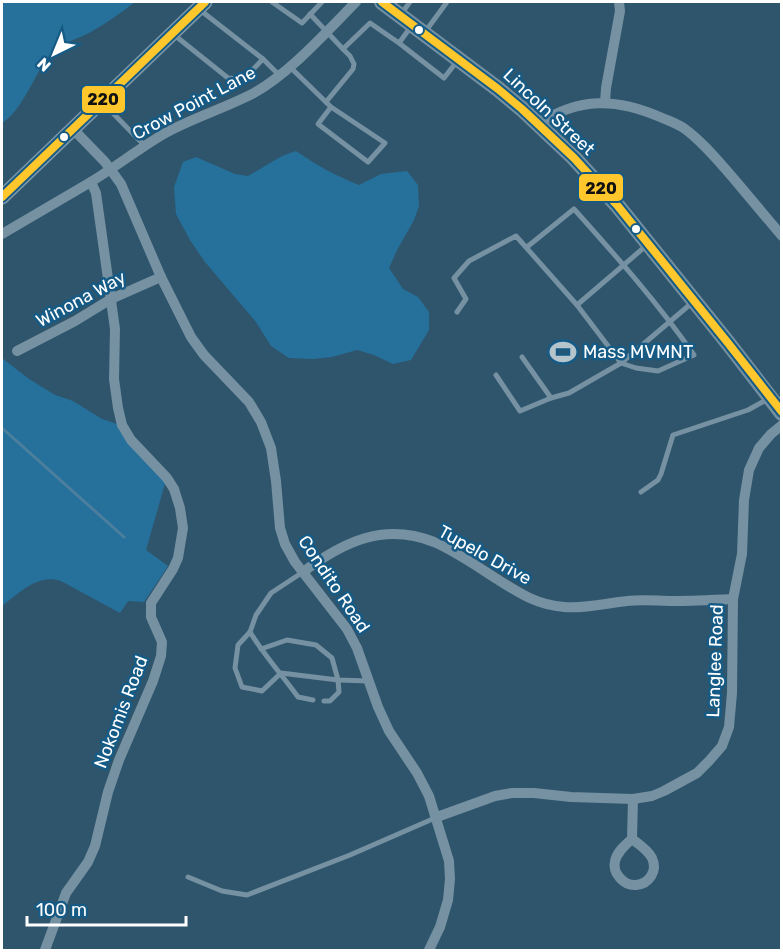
<svg xmlns="http://www.w3.org/2000/svg" width="783" height="952" viewBox="0 0 783 952" font-family="Rubik,sans-serif">
<rect width="100%" height="100%" fill="#2f556c"/>
<g fill="#25719c">
<path d="M2,2h133c-14,11 -30,22 -46,31 -14,7 -29,10 -40,23 -15,19 -27,55 -47,67z"/>
<path d="M296,151c20,14 40,25 63,34l22,-11 26,-3 11,14 1,21 -5,14 -17,30 -8,18 14,21 15,8 11,15v18l-18,30 -18,4 -19,-9 -17,-5 -25,7 -19,2 -24,-1 -18,-12 -15,-24 -51,-60 -15,-22 -14,-26 -2,-27 9,-25 13,-5 39,17 13,2 34,-20z"/>
<path d="M2,358l27,21 26,16 18,6 29,18 15,5 49,56 -20,70 22,16 -24,36 -16,-1 -8,12 -59,-32c-23,-8 -42,12 -59,25z"/>
</g>
<g fill="none" stroke-linecap="round" stroke-linejoin="round">
<path stroke="#4c7f9d" stroke-width="3" d="M2,428l122,109"/>
<g stroke="#7591a2" stroke-width="5">
<path d="M272,2l30,21 20,-21"/>
<path d="M310,14l33,35 27,-26 29,20 11,-15"/>
<path d="M401,14l9,-12"/>
<path d="M425,32l22,-30"/>
<path d="M173,34l55,44c18,3 23,-7 35,-19l-63,-49"/>
<path d="M399,43l45,35 14,-18"/>
<path d="M263,59l16,16"/>
<path d="M289,66l42,41 54,36 -17,19 -50,-38 13,-17"/>
<path d="M102,102l43,44"/>
<path d="M326,102l27,-33 1,-5 -4,-8 -7,-7"/>
<path d="M577,305l70,-60"/>
<path d="M457,312l9,-13 -12,-21 15,-17 47,-25 61,69 44,58 72,-61"/>
<path d="M522,357l29,41 18,-5 52,-30 15,5 22,3 36,-16c-36,-52 -78,-99 -120,-146l-47,38"/>
<path d="M496,375l24,36 31,-13"/>
<path d="M641,492l17,-12 3,-6 12,-39 75,-25 20,-11"/>
<path d="M303,572l-32,21 -15,22 -6,17 -12,13 -3,23 7,19 20,4 19,-18 57,7 31,1"/>
<path d="M250,632c14,23 32,43 48,65l15,3"/>
<path d="M261,649l26,-9 29,5 16,13 6,22 1,12 -9,9h-6"/>
<path d="M188,877l34,14 25,4 103,-40 85,-37"/>
</g>
<g stroke="#7591a2" stroke-width="10">
<path d="M605,102l1,-14 14,-77 -1,-9"/>
<path d="M538,124c41,-27 78,-26 122,-7 9,4 18,7 25,12 19,14 34,33 49,50 16,19 32,38 48,57"/>
<path d="M73,129l32,33 16,22 40,93 30,60 13,18 45,47 12,20 10,26 5,33 4,47 5,16 10,18 52,67 10,19 21,59 11,24 28,42 12,23 20,65 1,18 -2,21 -8,27 -11,23"/>
<path d="M2,234c29,-17 58,-34 87,-51 25,-15 48,-33 73,-48 29,-17 62,-26 92,-42 37,-21 72,-61 102,-91"/>
<path d="M17,351l58,-30 36,-22 50,-22"/>
<path d="M303,572c40,-30 81,-50 131,-30 21,9 44,25 63,37 22,14 40,26 67,28 21,2 43,-4 63,-6 16,-2 31,0 46,0 20,0 40,-1 60,-2"/>
<path d="M437,817l58,-21 17,-3h22l37,4 62,2 19,-3 12,-5 33,-18 12,-12 13,-15 7,-19 3,-34 1,-94 9,-45 2,-54 5,-30 10,-22 12,-14 11,-9"/>
<path d="M632,839c-7,6 -15,13 -17,22 -3,12 9,25 21,24 13,-1 22,-14 16,-27 -4,-8 -13,-14 -20,-19l1,-40"/>
<path d="M45,950l21,-57 22,-31 7,-16 13,-54 11,-32 34,-79 8,-25 1,-14 -11,-25v-14l22,-34 5,-11 5,-30 -3,-20 -6,-19 -7,-11 -36,-38 -9,-15 -4,-17 -4,-29 1,-50 -19,-136 -5,-11"/>
</g>
<path stroke="#7c96a7" stroke-width="15" d="M2,197l203,-195"/>
<path stroke="#748f9f" stroke-width="16" d="M382,2l116,87 24,20 52,49 43,47 111,138 54,70"/>
<g stroke="#155b86" stroke-width="12">
<g id="bus-1">
<path d="M382,2l116,87 24,20 52,49 43,47 111,138 54,69"/>
<path d="M2,197l203,-195"/>
</g>
</g>
<use href="#bus-1" stroke="#ffc72c" stroke-width="8"/>
</g>
<defs>
<g id="stadium-bare" transform="scale(2.07)"><path d="M0-5a6.5 5 0 1 0 0 10a6.5 5 0 1 0 0-10ZM-3.5-1.8h7v3.6h-7Z" fill="#b6c4cc" stroke="#155b86" stroke-width="2.5" paint-order="stroke"/></g>
</defs>
<g fill-rule="evenodd">
<use href="#stadium-bare" x="563" y="352"/>
</g>
<g fill="#fff" stroke="#155b86" stroke-width="2">
<circle cx="419" cy="30" r="5"/>
<circle cx="64" cy="137" r="5"/>
<circle cx="636" cy="229" r="5"/>
</g>
<g text-anchor="middle" dominant-baseline="central" stroke-width="5" stroke-linejoin="round" paint-order="stroke">
<g font-size="18" fill="#fff" stroke="#155b86">
<text transform="translate(194 103) rotate(-28)">Crow Point Lane</text>
<text transform="translate(549 112) rotate(43)">Lincoln Street</text>
<text transform="translate(81 299) rotate(-28)">Winona Way</text>
<text transform="translate(485 555) rotate(29)">Tupelo Drive</text>
<text transform="translate(334 584) rotate(56)">Condito Road</text>
<text transform="translate(715 661) rotate(-88)">Langlee Road</text>
<text transform="translate(121 712) rotate(-69)">Nokomis Road</text>
</g>
<g font-size="18" fill="#fff" stroke="#155b86" text-anchor="start">
<text x="583" y="352">Mass MVMNT</text>
</g>
</g>
<g stroke="#155b86" stroke-width="2">
<rect x="81" y="85" width="45" height="29" rx="6" fill="#ffc72c"/>
<rect x="578" y="173" width="46" height="29" rx="6" fill="#ffc72c"/>
</g>
<g font-size="16" text-anchor="middle" font-weight="bold" fill="#111">
<text x="103" y="105">220</text>
<text x="601" y="194">220</text>
</g>
<rect width="783" height="952" fill="none" stroke="#ffffff" stroke-width="6"/>
<g transform="translate(54 54) rotate(223)" stroke="#155b86" stroke-width="4.5" paint-order="stroke">
<path d="M0-4.5L10 22L0 15L-10 22Z" fill="#ffffff"/>
<text y="-9" font-size="16" font-weight="bold" text-anchor="middle" fill="#ffffff">N</text>
</g>
<path d="M27 916v9h159v-9" fill="none" stroke="#ffffff" stroke-width="3"/>
<text x="36" y="916" font-size="18" fill="#ffffff" stroke="#155b86" stroke-width="4.5" paint-order="stroke">100 m</text>
</svg>
